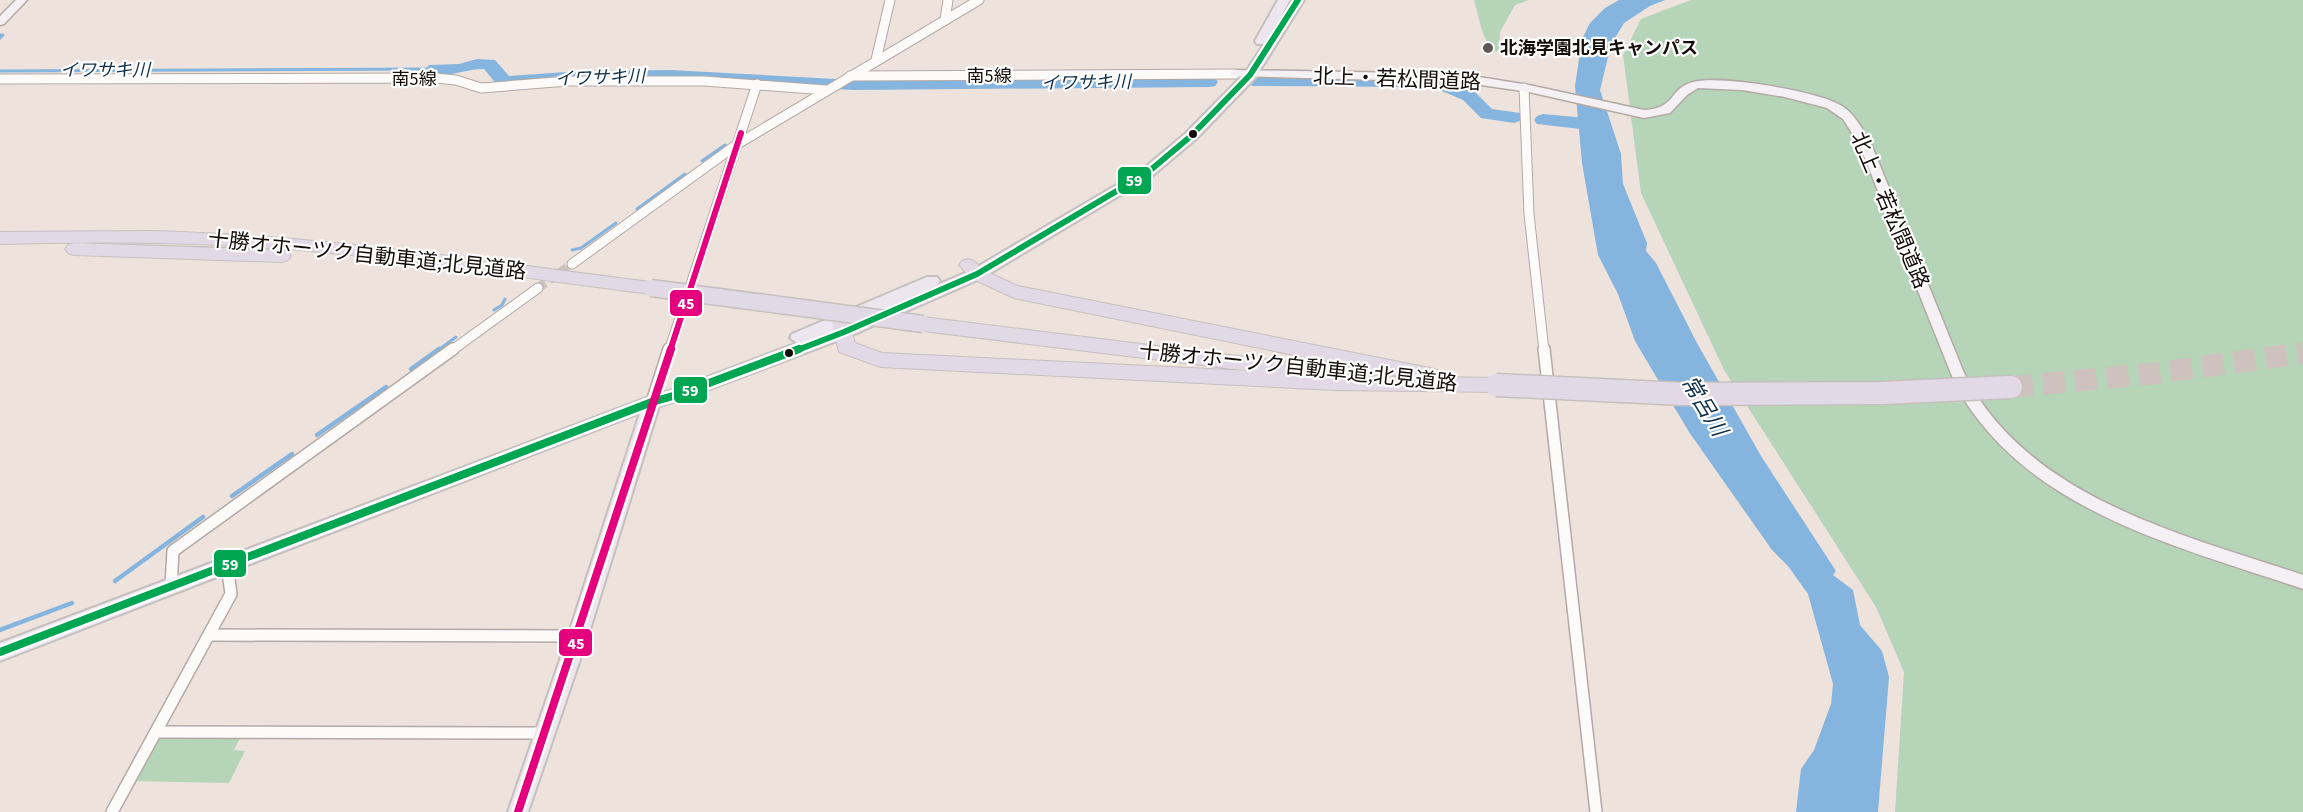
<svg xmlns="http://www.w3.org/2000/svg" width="2303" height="812" viewBox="0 0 2303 812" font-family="'Source Sans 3','Noto Sans JP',sans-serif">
<rect width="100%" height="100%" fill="#eee2dd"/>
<g fill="#b6d5b8">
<path d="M1474,0h55l-14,5 -15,27 -1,18 -7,3 -10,-22z"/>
<path d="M1691,0h612v812h-408l9,-140 -28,-65 -152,-237 -83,-177 -18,-138 18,-36z"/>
<path d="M156,732h87l-9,18 11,1 -16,32 -100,-2z"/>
</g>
<path fill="#85b5de" d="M1619,0h46l-15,6 -26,17 -13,22 -11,45 21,64 2,30 24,59 -1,8 10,12 41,80 64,113 75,115 -3,4 20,15 7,35 22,26 7,26 -11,135h-82l5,-43 13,-19 17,-46 2,-20 -25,-90 -20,-28 -16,-16 -83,-118 -54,-91 -17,-47 -20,-39 -16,-92 -7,-77 7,-47 8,-16 15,-15z"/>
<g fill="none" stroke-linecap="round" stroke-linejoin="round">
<g stroke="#85b5de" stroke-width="3">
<path d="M0,35h3l-3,3"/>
<path d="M0,71l435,-2"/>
<path d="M702,161l23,-16"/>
<path d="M637,209l48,-35"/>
<path d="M572,250l9,-2 35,-25"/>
<path d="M494,310l8,-5 3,-6"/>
<path d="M437,351l19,-14"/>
</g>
<g stroke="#85b5de" stroke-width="4.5">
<path d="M411,369l28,-20"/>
<path d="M317,435l69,-48"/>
<path d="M232,496l60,-42"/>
<path d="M115,581l88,-64"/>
<path d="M0,630l72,-27"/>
</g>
<g fill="#85b5de" fill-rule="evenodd">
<path d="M477,59l18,1 14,16 71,-5 90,-1 184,10 355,-3 6,1 3,4 -3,4 -6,1 -355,3 -184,-10 -90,1 -76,6 -6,-1 -14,-17c-19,0 -34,9 -55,4l-3,-4 3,-4 30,-1z"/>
<path d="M1258,77h161l33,5 23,10 17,17 28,4 3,4 -3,4 -6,2 -33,-5 -18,-18 -21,-9 -23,-4 -167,-1 -3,-4 3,-4z"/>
<path d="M1543,114l54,5 6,2 3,4 -3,4 -6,2 -60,-7 -3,-4 3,-4z"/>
</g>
<path stroke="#cdc2bd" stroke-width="9" stroke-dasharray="9 4.5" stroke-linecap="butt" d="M538,288l34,-24"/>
<path stroke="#cdc2bd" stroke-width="22" stroke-dasharray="22 10" stroke-linecap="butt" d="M2011,387l146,-14 146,-20"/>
<g stroke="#b3a9a5" stroke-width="11">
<g id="street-far1">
<path d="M945,20l3,-20"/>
<path d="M876,60l14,-60"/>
<path d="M850,76l385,-2"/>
<path d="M0,79l435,-1 21,2 25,8 87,-7h136l122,9"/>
<path d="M1524,88l5,126 15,137"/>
<path d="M572,264l164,-119 243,-145"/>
<path d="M451,351l87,-63"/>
<path d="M669,351l88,-267"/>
</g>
</g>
<g stroke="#b3a9a5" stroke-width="14">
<g id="street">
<path d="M1544,349l52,463"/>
<path d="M652,402l17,-53"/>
<path d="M171,586l2,-35 280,-202"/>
<path d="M209,635l369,1"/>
<path d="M156,732l389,1"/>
<path d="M112,812l119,-218 -4,-29"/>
</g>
</g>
<g stroke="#b3a9a5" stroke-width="3">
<g id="secondary">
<path d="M16,0h11l-23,24 -4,1v-9z"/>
<path d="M1235,70l225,4 69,11 115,25c32,-1 25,-22 49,-28 28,-7 125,9 149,24 14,9 22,26 30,40l92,227c63,125 217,161 339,202v14c-126,-43 -278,-78 -347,-203l-96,-240 -17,-27 -16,-11 -42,-11 -43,-7 -44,-2 -11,7 -17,18 -26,5 -115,-26 -69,-10 -229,-6v-4z"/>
</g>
</g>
<g stroke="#c5c0bd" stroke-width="4">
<path id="primary" d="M1278,0h12l-12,22 14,-22h12l-49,78 -59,61 -44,37 -170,102 -132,58 -164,62 -27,8 -71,230 -60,176h-20l60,-176 72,-223 -640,248v-18l646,-245 30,-9 121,-46 -7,-5 2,-4 135,-57h10l3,4 -3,4 -114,49 149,-64 170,-100 44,-37 59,-60 19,-29h-7l-2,-3z"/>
</g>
<g stroke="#c5c0bd" stroke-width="2">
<g id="highway">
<path d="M150,231c169,4 334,30 501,51l6,2 3,4 -3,4 -6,2c-117,-14 -234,-34 -351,-44 -100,-8 -200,-9 -300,-6v-12z"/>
<path d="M74,243l208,7 6,2 3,4 -3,4 -6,2 -208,-7 -6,-2 -3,-4 3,-4z"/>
<path d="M968,259l6,2 9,9 35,16 412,82 7,2 1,7 58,1 7,2 3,5 -3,5 -7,2 -160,-2 -455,-23 -42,-15 -7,-32 3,-5 6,-2 6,2 8,28 27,10 368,18 -327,-40 -7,-2 -2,-5 2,-5 7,-2 364,45 7,2 3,5 -3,5 108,3 -388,-79 -43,-20 -12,-13 3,-4z"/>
</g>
</g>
<use href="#street-far1" stroke="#fcfbfa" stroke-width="9"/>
<use href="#street" stroke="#fcfbfa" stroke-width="11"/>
<use href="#secondary" fill="#f5f0f4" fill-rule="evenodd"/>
<use href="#primary" fill="#ede6ee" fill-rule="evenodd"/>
<use href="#highway" fill="#e3d9e6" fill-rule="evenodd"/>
<g stroke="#c5c0bd" stroke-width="19" stroke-linecap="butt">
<path id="highway-bridge-far1" d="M651,288l272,36"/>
</g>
<g stroke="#c5c0bd" stroke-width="25" stroke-linecap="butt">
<path id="highway-bridge" d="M1496,385l187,9 198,-1 130,-6"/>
</g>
<use href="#highway-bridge-far1" stroke="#e3d9e6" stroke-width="16"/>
<use href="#highway-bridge" stroke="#e3d9e6" stroke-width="22"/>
<g stroke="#fff" stroke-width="10">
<path id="bus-1-far1" d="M795,351l49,-19 133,-58 170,-101 44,-37 59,-61 48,-75"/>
</g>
<g stroke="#fff" stroke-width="13">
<path id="bus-1" d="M0,652l652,-250 28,-8 119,-45"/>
</g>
<g stroke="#fff" stroke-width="10">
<path id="bus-2-far1" d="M670,351l71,-218"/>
</g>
<g stroke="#fff" stroke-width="13">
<path id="bus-2" d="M518,812l153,-463"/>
</g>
<use href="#bus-1-far1" stroke="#00a651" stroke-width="6"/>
<use href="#bus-1" stroke="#00a651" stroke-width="8"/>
<use href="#bus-2-far1" stroke="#e5007d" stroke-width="6"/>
<use href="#bus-2" stroke="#e5007d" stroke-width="8"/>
</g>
<circle fill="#605854" stroke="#fff" stroke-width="2" cx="1488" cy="48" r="6"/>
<g fill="#140d0a" stroke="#fff" stroke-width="2">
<circle cx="1193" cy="134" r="5"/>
<circle cx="789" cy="353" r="5"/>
</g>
<g text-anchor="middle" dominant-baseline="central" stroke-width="4.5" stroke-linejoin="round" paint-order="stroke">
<g font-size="18" font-weight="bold" fill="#140d0a" stroke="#fff" text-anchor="start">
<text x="1500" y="48">北海学園北見キャンパス</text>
</g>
<g font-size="18" font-style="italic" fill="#11314a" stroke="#fff">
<text x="105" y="70">イワサキ川</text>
<text transform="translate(600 78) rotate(-2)">イワサキ川</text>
<text transform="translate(1086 83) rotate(-1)">イワサキ川</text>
</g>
<g font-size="18" fill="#140d0a" stroke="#fff">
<text x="989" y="76">南5線</text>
<text x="414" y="79">南5線</text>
</g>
<g font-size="21" fill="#140d0a" stroke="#fff">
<text transform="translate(1397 79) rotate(2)">北上・若松間道路</text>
<text transform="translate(1890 210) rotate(67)">北上・若松間道路</text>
<text transform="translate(367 255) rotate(6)">十勝オホーツク自動車道;北見道路</text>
<text transform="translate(1298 367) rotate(6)">十勝オホーツク自動車道;北見道路</text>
</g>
<g font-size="22" font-style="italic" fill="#11314a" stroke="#fff">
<text transform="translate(1704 406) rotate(59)">常呂川</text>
</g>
</g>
<g stroke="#fff" stroke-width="2">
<rect x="1117" y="166" width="35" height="29" rx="6" fill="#00a651"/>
<rect x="669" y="289" width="34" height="28" rx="6" fill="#e5007d"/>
<rect x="673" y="376" width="35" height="28" rx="6" fill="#00a651"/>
<rect x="213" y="549" width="34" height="29" rx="6" fill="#00a651"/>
<rect x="558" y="628" width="35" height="29" rx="6" fill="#e5007d"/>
</g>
<g font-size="16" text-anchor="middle" font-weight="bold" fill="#fff">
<text x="1134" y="186">59</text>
<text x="686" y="309">45</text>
<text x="690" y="396">59</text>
<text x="230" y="570">59</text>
<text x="576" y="649">45</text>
</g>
</svg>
